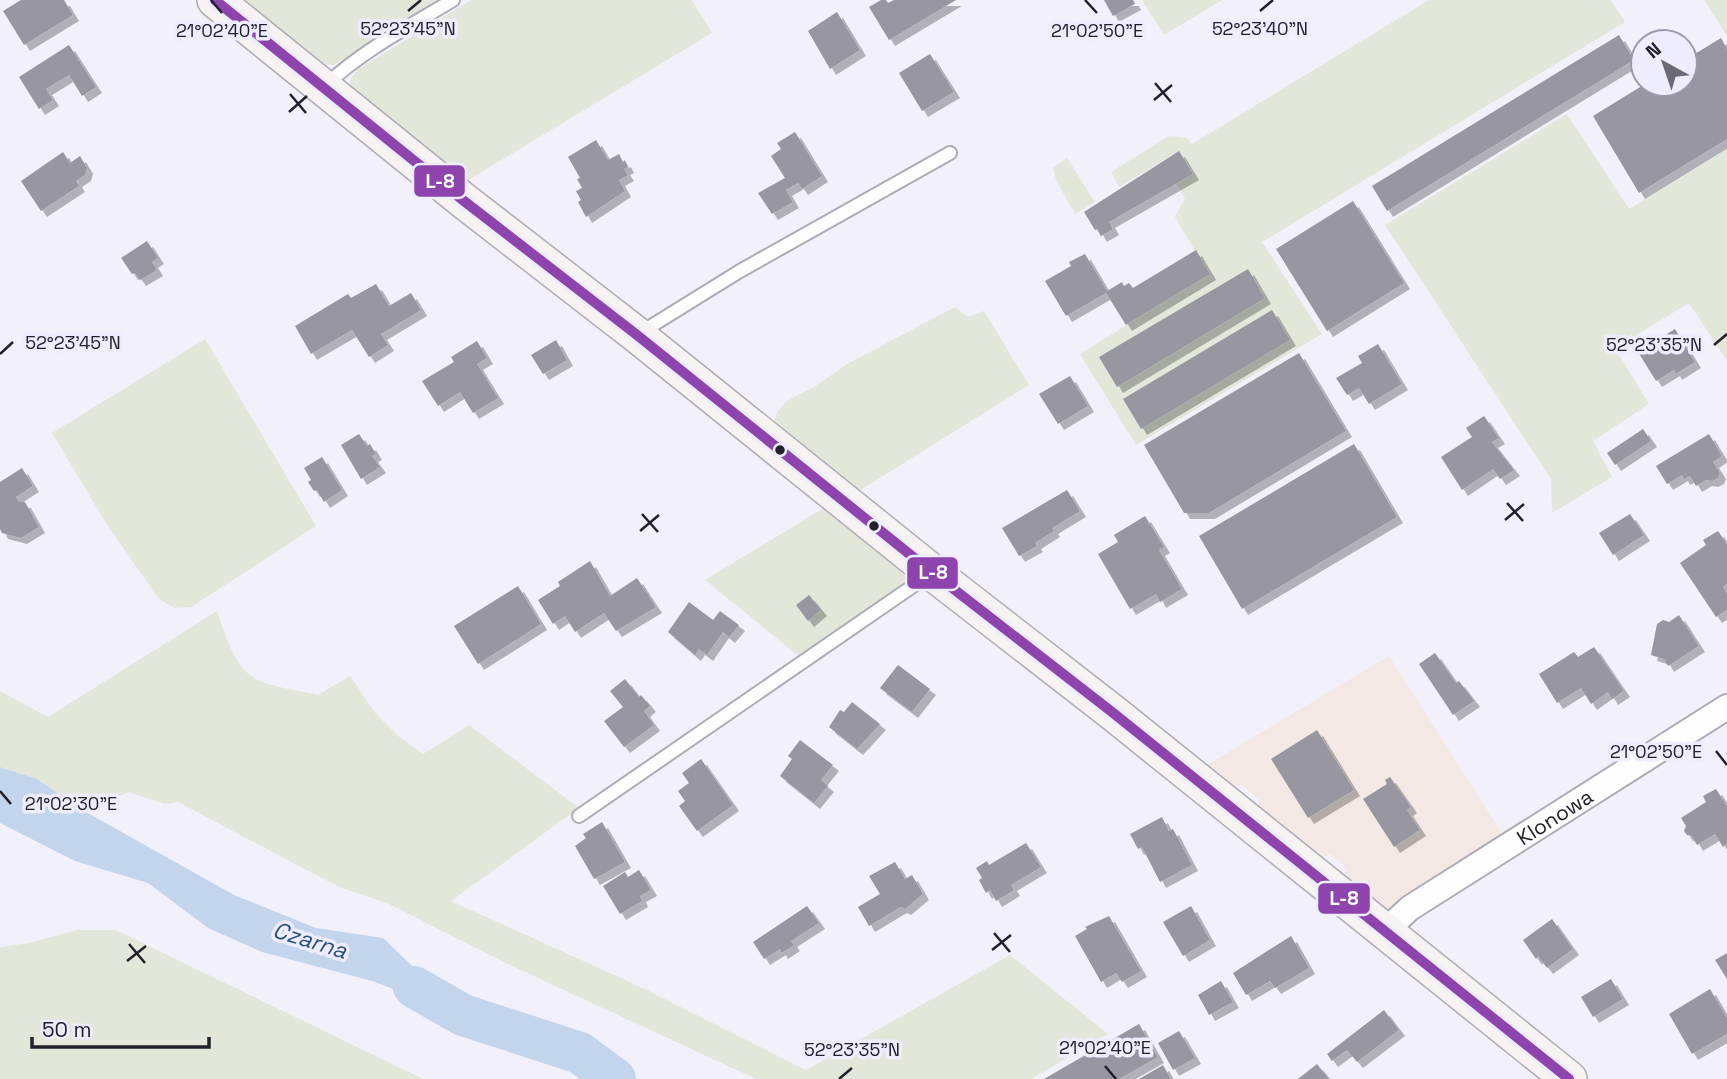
<svg xmlns="http://www.w3.org/2000/svg" width="1727" height="1079" viewBox="0 0 1727 1079" font-family="'Space Grotesk',sans-serif">
<defs>
<filter id="shadow"><feDropShadow dx="6" dy="6" stdDeviation="0" flood-color="#0004"/></filter>
</defs>
<rect width="100%" height="100%" fill="#f2f0fb"/>
<path fill="#f3e8e4" d="M1389,656l114,179 -117,76 -42,-32 2,-11 -16,-14 -11,6 -62,-48 2,-12 -17,-15 -14,2 -26,-19z"/>
<g fill="#e2e7da">
<path d="M233,0h207l-106,65h-18z"/>
<path d="M471,0h221l20,33 -247,149 -116,-95 3,-11 6,-7z"/>
<path d="M1142,0h80l-58,35z"/>
<path d="M1429,0h182l14,22 -363,220 60,92 -186,111 -56,-91 129,-80 -34,-57 10,-19 -9,-14 16,-10 -13,-23 -60,36 -8,-15 58,-36 18,2 5,6z"/>
<path d="M1704,0h23v36z"/>
<path d="M1567,114l62,95 98,-60v212l-38,-58 -74,45 34,56 -56,37 19,36 -60,36 -1,-34 -166,-254z"/>
<path d="M1067,158l28,44 -20,12 -19,-34 -3,-12z"/>
<path d="M955,307l13,10 16,-6 45,74 -170,106 -85,-69 3,-10 10,-11 30,-16 30,-21z"/>
<path d="M205,339l111,187 -125,81 -17,1 -16,-10 -52,-75 -54,-90z"/>
<path d="M827,506l87,70 -114,81 -95,-77z"/>
<path d="M217,611c8,22 16,54 37,67 18,10 45,12 64,17l32,-19 26,38 22,22 25,18 46,-29 110,83 -128,93 194,88 161,81 204,-115 98,79 -77,45h-275l-246,-114 -121,-61 -52,-18 -159,-84 -13,2 -37,-12 -42,20 -49,-33 -37,-12v-76l48,26z"/>
<path d="M77,930h39l307,149h-423v-132l29,-4z"/>
</g>
<path fill="#c2d5ed" d="M0,767l37,12 49,33 148,83 82,33 67,10 80,77 -91,-34 -110,-29 -54,-24 -60,-45 -73,-22 -75,-38z"/>
<g fill="none" stroke-linecap="round" stroke-linejoin="round">
<path stroke="#c2d5ed" stroke-width="42" d="M414,987l49,28 117,38 35,26"/>
</g>
<g fill="#9896a0" filter="url(#shadow)">
<path d="M21,0h43l9,15 -49,30 -21,-34z"/>
<path d="M881,0h5l2,3 6,-3h62l-67,40 -20,-33z"/>
<path d="M1104,0h29l2,4 -22,12z"/>
<path d="M837,12l23,38 -30,19 -22,-38z"/>
<path d="M1619,35l15,25 -247,151 -15,-25z"/>
<path d="M1721,38l6,11v90l-88,54 -46,-77 52,-32h40v-24z"/>
<path d="M69,45l27,42 -14,9 -13,-21 -23,14 7,11 -14,9 -20,-32z"/>
<path d="M930,54l24,38 -32,19 -23,-38z"/>
<path d="M795,132l27,44 -20,13 -4,-6 -12,7 7,12 -21,12 -14,-21 27,-15 -14,-22 10,-7 -4,-6z"/>
<path d="M596,140l12,20 11,-6 4,8 2,-1 3,6 -4,2 4,6 -9,5 6,11 -39,26 -8,-15 3,-2 -5,-9 6,-3 -5,-9 3,-1 -12,-21z"/>
<path d="M1179,151l14,23 -84,48 4,7 -12,7 -4,-7 -2,1 -11,-18z"/>
<path d="M63,152l7,11 10,-7 7,12 -2,7 -9,6 3,5 -38,25 -20,-30z"/>
<path d="M1353,201l51,82 -77,48 -51,-82z"/>
<path d="M147,241l11,17 -6,4 5,8 -17,10 -5,-7 -3,1 -11,-16z"/>
<path d="M1196,250l14,24 -84,51 -20,-32 -40,23 -21,-35 26,-15 -2,-4 16,-8 22,37 15,-9 2,4 5,-3 4,5z"/>
<path d="M1248,269l17,29 -148,89 -18,-30z"/>
<path d="M376,284l13,22 22,-13 10,17 -40,24 7,11 -19,12 -17,-27 -41,24 -16,-28 53,-32 3,4z"/>
<path d="M1272,310l18,30 -149,89 -18,-30z"/>
<path d="M1675,329l20,33 -19,12 -2,-4 -18,11 -18,-29z"/>
<path d="M556,340l11,20 -24,14 -12,-19z"/>
<path d="M477,341l10,17 -10,6 21,34 -25,15 -13,-21 -22,14 -16,-25 32,-19 -3,-5z"/>
<path d="M1378,344l24,40 -33,20 -10,-16 -12,7 -11,-17 26,-15 -4,-7z"/>
<path d="M1299,353l47,78 -137,82h-25l-40,-68z"/>
<path d="M1070,376l18,30 -30,18 -19,-30z"/>
<path d="M1484,416l15,22 -7,4 22,28 -14,9 -7,-10 -31,21 -21,-33 31,-20 -6,-9z"/>
<path d="M1643,429l8,12 -36,24 -8,-12z"/>
<path d="M359,434l8,12 3,-2 6,10 -4,2 8,11 -19,12 -20,-34z"/>
<path d="M1709,434l13,22 -9,6 7,11 -2,5 -6,3 -6,-1 -10,6 -6,-10 -6,3 -2,-4 -15,9 -11,-18z"/>
<path d="M1354,444l43,73 -155,92 -43,-73z"/>
<path d="M322,457l20,33 -18,12 -7,-12 -3,1 -6,-9 3,-2 -7,-12z"/>
<path d="M22,468l11,18 -17,11 3,5h6l14,25 -18,11 -19,-5 -2,-4v-47z"/>
<path d="M1067,490l13,21 -28,17 2,3 -19,12 2,3 -18,10 -17,-28z"/>
<path d="M1630,514l14,21 -31,20 -14,-22z"/>
<path d="M1145,516l19,31 -5,3 23,39 -22,13 -4,-8 -26,15 -32,-55 20,-12 -4,-7z"/>
<path d="M1718,531l9,13v40l-4,3 4,6v17l-11,7 -36,-54 26,-18 -3,-5z"/>
<path d="M590,561l20,35 27,-18 19,29 -40,24 -12,-18 -29,19 -10,-16 -12,8 -15,-24 22,-14 -2,-4z"/>
<path d="M518,586l23,38 -63,40 -24,-38z"/>
<path d="M809,595l12,15 -13,11 -12,-16z"/>
<path d="M689,602l24,18 7,-9 19,14 -10,12 -6,-5 -16,23 -8,-6 -4,6 -27,-23z"/>
<path d="M1679,615l20,31 -31,20 -4,-7 -13,-4 6,-31 6,-4 6,2z"/>
<path d="M1594,647l30,44 -12,8 -4,-7 -17,12 -10,-16 -24,15 -18,-29 35,-22 4,5z"/>
<path d="M1435,653l21,30 3,-2 15,20 -21,14 -34,-51z"/>
<path d="M898,665l32,24 -18,23 -32,-24z"/>
<path d="M625,679l14,18 2,-2 9,11 -6,5 10,14 -30,22 -20,-26 19,-14 -13,-16z"/>
<path d="M852,702l28,22 -23,25 -28,-22 11,-17 4,2z"/>
<path d="M1317,730l37,60 -46,28 -37,-59z"/>
<path d="M800,740l33,25 -12,15 7,6 -14,17 -34,-27 12,-17 -4,-3z"/>
<path d="M701,759l32,46 -36,26 -18,-25 6,-5 -7,-10 11,-8 -7,-10z"/>
<path d="M1390,777l21,30 -4,3 13,20 -26,17 -31,-48 24,-15 -2,-4z"/>
<path d="M1716,789l11,17v38l-4,3 -8,-13 -18,11 -5,-9 -5,-1 -3,-4 2,-5 -5,-8 25,-16 -3,-6z"/>
<path d="M1162,817l7,14 4,-2 19,36 -32,17 -18,-35 -4,2 -8,-15z"/>
<path d="M602,822l23,40 -31,17 -19,-33 11,-8 -3,-4z"/>
<path d="M1026,843l15,24 -30,18 3,5 -18,11 -6,-11 -4,3 -7,-13 3,-2 -6,-10 11,-7 2,4z"/>
<path d="M895,862l10,17 7,-4 11,19 -18,15 -4,-2 -32,19 -11,-19 22,-13 -11,-18z"/>
<path d="M639,870l12,20 -11,6 2,5 -22,13 -17,-28 22,-14 3,5z"/>
<path d="M807,906l12,17 -28,18 3,4 -12,8 -2,-4 -16,10 -11,-17z"/>
<path d="M1191,906l19,34 -27,16 -20,-34z"/>
<path d="M1109,916l32,55 -19,11 -6,-9 -15,9 -26,-46 12,-7 -2,-2z"/>
<path d="M1552,919l21,30 -26,19 -9,-12 -2,3 -13,-19z"/>
<path d="M1291,936l18,32 -34,20 -5,-7 -24,14 -13,-22z"/>
<path d="M1727,953v26l-12,-19z"/>
<path d="M1611,979l12,20 -30,18 -12,-20z"/>
<path d="M1221,981l12,21 -24,13 -11,-20z"/>
<path d="M1710,989l17,29v16l-35,20 -23,-40z"/>
<path d="M1384,1010l15,20 -42,32 -10,-12 -15,11 -5,-7z"/>
<path d="M1139,1024l19,33 -39,22h-75z"/>
<path d="M1179,1031l16,27 -22,12 -15,-27z"/>
<path d="M1317,1064l12,15h-31z"/>
<path d="M1163,1065l8,14h-32z"/>
</g>
<g fill="none" stroke-linecap="round" stroke-linejoin="round">
<g stroke="#adabb5" stroke-width="16">
<g id="lane">
<path d="M326,85c37,-35 84,-59 127,-85"/>
<path d="M640,333l100,-62 210,-118"/>
<path d="M579,816l350,-241"/>
</g>
</g>
<g stroke="#adabb5" stroke-width="28">
<g id="street">
<path id="s1" d="M1385,931l25,-23 317,-201"/>
</g>
</g>
<g stroke="#adabb5" stroke-width="38">
<path id="secondary" d="M215,0l249,201 173,134 296,238 179,139 457,367"/>
</g>
<use href="#lane" stroke="#fdfdfe" stroke-width="12"/>
<use href="#street" stroke="#fdfdfe" stroke-width="24"/>
<use href="#secondary" stroke="#f7f3f2" stroke-width="35"/>
<g stroke="#eeecff" stroke-width="16">
<path id="bus-1" d="M215,0l249,201 173,134 296,238 179,139 457,367"/>
</g>
<use href="#bus-1" stroke="#8e44ad" stroke-width="10"/>
</g>
<path fill="none" stroke="#22202b" stroke-width="2.5" d="M211,0l11,13M1085,0l12,13M408,11l13,-11M1260,11l13,-11M1155,83l16,19M290,94l16,19M1154,100l18,-15M289,112l18,-16M1714,345l13,-11M0,354l13,-12M1507,503l16,18M642,514l16,18M1505,520l19,-16M640,531l19,-16M1716,751l11,14M0,791l11,13M994,933l16,19M129,944l16,19M992,950l19,-15M127,961l19,-15M1105,1066l11,13M839,1079l13,-11"/>
<g fill="#22202b" stroke="#eeecff" stroke-width="2.5">
<circle cx="780" cy="450" r="6"/>
<circle cx="874" cy="526" r="6"/>
</g>
<g text-anchor="middle" dominant-baseline="central" stroke-width="7" stroke-linejoin="round" paint-order="stroke">
<g font-size="21" fill="#22202b" stroke="#eeecff">
<text stroke="none"><textPath href="#s1" startOffset="205">Klonowa</textPath></text>
</g>
<g font-size="23" font-style="italic" fill="#285079" stroke="#eeecff">
<text transform="translate(310 940) rotate(17)">Czarna</text>
</g>
</g>
<g font-size="18" text-anchor="middle" fill="#22202b" stroke="#eeecff" stroke-width="7" stroke-linejoin="round" paint-order="stroke">
<text x="408" y="35">52°23'45"N</text>
<text x="1260" y="35">52°23'40"N</text>
<text x="1097" y="37">21°02'50"E</text>
<text x="222" y="37">21°02'40"E</text>
<text x="73" y="349">52°23'45"N</text>
<text x="1654" y="351">52°23'35"N</text>
<text x="1656" y="758">21°02'50"E</text>
<text x="71" y="810">21°02'30"E</text>
<text x="1105" y="1054">21°02'40"E</text>
<text x="852" y="1056">52°23'35"N</text>
</g>
<g stroke="#eeecff" stroke-width="2.5">
<rect x="413" y="164" width="53" height="34" rx="7" fill="#8e44ad"/>
<rect x="906" y="556" width="53" height="34" rx="7" fill="#8e44ad"/>
<rect x="1317" y="882" width="54" height="33" rx="7" fill="#8e44ad"/>
</g>
<g font-size="19" text-anchor="middle" font-weight="bold" fill="#fff">
<text x="440" y="188">L-8</text>
<text x="933" y="579">L-8</text>
<text x="1344" y="905">L-8</text>
</g>
<g transform="translate(1664 63) rotate(320)"><circle r="33" fill="#eeecff" stroke="#9c9aaa" stroke-width="2"/>
<path d="M0-5L12 26L0 18L-12 26Z" fill="#6b6974"/>
<text y="-10" font-size="19" font-weight="bold" text-anchor="middle" fill="#22202b">N</text>
</g>
<path d="M32 1037v10h177v-10" fill="none" stroke="#22202b" stroke-width="3.5"/>
<text x="42" y="1037" font-size="21" fill="#22202b" stroke="#eeecff" stroke-width="5" paint-order="stroke">50 m</text>
</svg>
